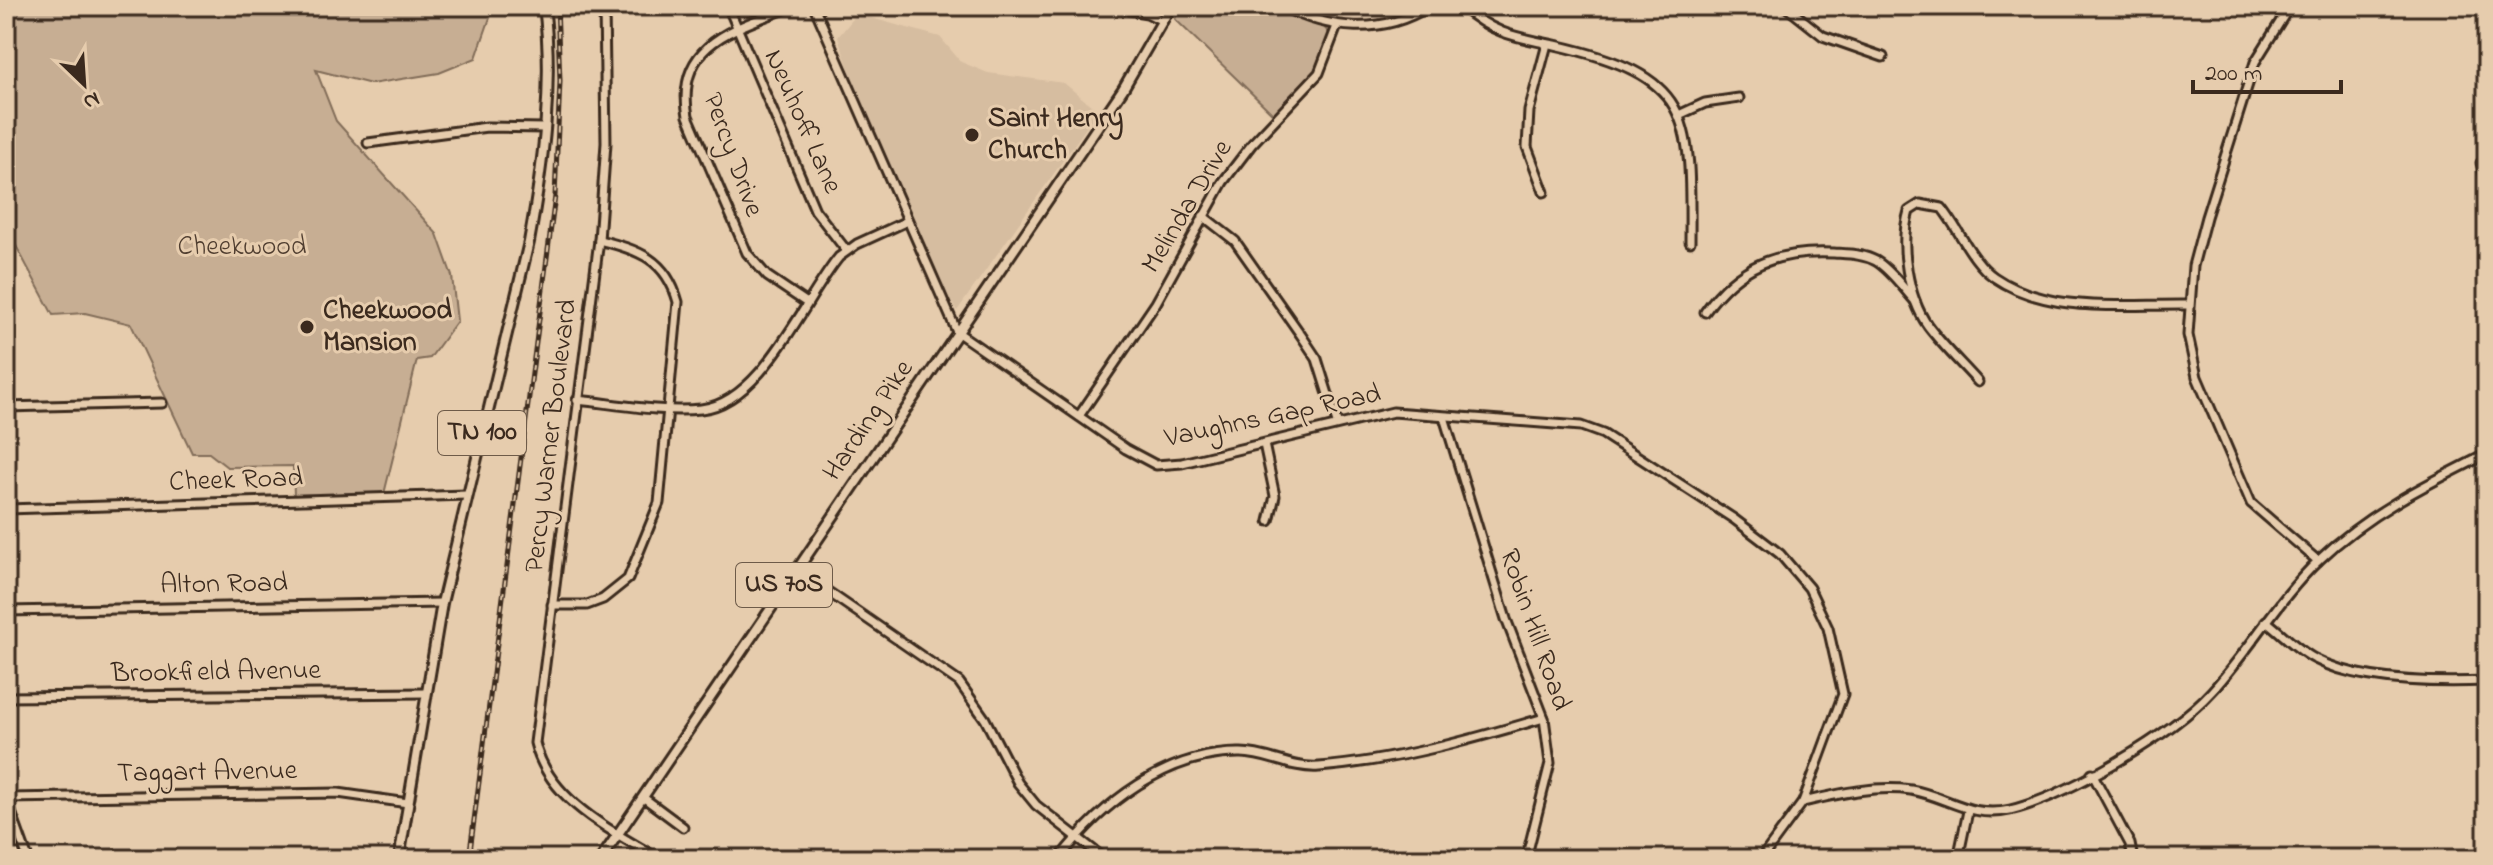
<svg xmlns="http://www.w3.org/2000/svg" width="2493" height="865" viewBox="0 0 2493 865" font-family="'Indie Flower',sans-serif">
<rect width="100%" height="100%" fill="#e6ccad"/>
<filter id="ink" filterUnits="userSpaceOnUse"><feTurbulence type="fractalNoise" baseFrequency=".0125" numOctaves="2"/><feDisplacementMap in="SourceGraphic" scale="16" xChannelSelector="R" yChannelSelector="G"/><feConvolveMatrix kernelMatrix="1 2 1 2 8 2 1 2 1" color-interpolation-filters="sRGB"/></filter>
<g filter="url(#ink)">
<path fill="#d6bda0" d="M857,14l83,23 21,25 27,11 76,10 34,28 -141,200 -31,-52 -61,-143 -27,-79z"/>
<g fill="#c7ae93" stroke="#816c58" stroke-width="2">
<path d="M6,6h524l-38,6 -16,46 -37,15 -68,11 -55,-14 20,51 101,113 15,42 5,45 -27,37 -13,2 -33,134 -90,2 -1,-30 -66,1 -18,-14h-17l-61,-129 -46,-11 -32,2 -47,-88z"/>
<path d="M1181,6h93l49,20 7,8 -15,38 -41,43 -99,-96z"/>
</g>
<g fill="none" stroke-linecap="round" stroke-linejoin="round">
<g stroke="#3b2a1e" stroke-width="13">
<g id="minor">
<path d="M604,6l2,137 -7,97 -64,503c14,58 76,87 124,116"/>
<path d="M728,6l87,204 31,40"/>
<path d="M793,6c-55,22 -119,36 -105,110l59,137 20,23 40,27"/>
<path d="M814,6l143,326 169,117 30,16 26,-2 211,-51 188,14 22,8 131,85 46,35 29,34 19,40 15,66 -40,108"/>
<path d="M1108,6l39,7 16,8"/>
<path d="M1281,6c48,24 101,30 148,0"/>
<path d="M1461,6c32,28 54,31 94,39 137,31 136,69 135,197"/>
<path d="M1785,6l38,30 60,21"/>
<path d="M2290,6l-35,56 -49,155 -13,49 -5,69 9,42 54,126 67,58"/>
<path d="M1681,114l24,-11 34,-5"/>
<path d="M368,143l119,-16 57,1"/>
<path d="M2481,163l6,21"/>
<path d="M1544,192l-17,-45 2,-36 18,-67"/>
<path d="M1203,216l32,25 66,94 16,24 20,64"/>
<path d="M1705,312c33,-47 73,-62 129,-59 14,1 29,1 42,8 15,9 28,28 39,40"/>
<path d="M1978,382c-16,-18 -35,-36 -50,-56 -20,-28 -29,-82 -19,-115l11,-7 22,4c17,21 30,54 52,69 55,38 131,27 194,28"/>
<path d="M577,400c40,4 83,13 124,9 61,-6 102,-108 138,-152l18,-13 48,-22"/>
<path d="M6,407l156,-4"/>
<path d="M1079,416l77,-113 67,-121 29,-38 67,-71 18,-47"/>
<path d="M1444,417l62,202 38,99 6,45 -24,96"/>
<path d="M1264,444l11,52 -6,25"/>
<path d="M6,509l461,-14"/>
<path d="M795,569l164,113 26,37 33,64 18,22 69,54"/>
<path d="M552,605h35l16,-6 25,-20 31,-76 19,-201c-12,-43 -39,-52 -79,-62"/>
<path d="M6,611l436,-8"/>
<path d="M2266,621c16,12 31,29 49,38 45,24 122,24 172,22"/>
<path d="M6,697l420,-4"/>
<path d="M2092,773l38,71 3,15"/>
<path d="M6,798l332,-5 70,10"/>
<path d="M6,798l22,61"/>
<path d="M644,798l39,29"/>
<path d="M1059,859c43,-56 108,-107 182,-106 27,0 50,16 78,14 76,-6 151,-27 225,-49"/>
<path d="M1761,859l42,-57c35,-8 72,-17 108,-12 36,6 59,29 99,20 57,-14 162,-75 202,-119 38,-41 66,-92 107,-131 49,-47 108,-76 168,-106"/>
<path d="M1958,859l10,-48"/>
</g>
</g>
<g stroke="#3b2a1e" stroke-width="14">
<g id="major">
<path d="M399,859l43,-256 87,-361c14,-76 25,-159 15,-236"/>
<path d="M601,859l522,-770 48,-83"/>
</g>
</g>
<use href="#minor" stroke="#e6ccad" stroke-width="7"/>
<use href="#major" stroke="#e6ccad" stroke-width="8"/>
<g stroke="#3b2a1e" stroke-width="5">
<path id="rail" d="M469,859l86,-663 5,-115 -3,-75"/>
</g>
<use href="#rail" stroke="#e6ccad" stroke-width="2" stroke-dasharray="6" stroke-linecap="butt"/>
</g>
</g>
<g fill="#3b2a1e" stroke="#e6ccad" stroke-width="3">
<circle cx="972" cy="135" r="8"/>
<circle cx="307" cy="327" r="8"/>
</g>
<g text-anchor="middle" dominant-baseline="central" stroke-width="6" stroke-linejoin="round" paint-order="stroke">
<g fill="#e6ccad" stroke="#6e5b49" stroke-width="2">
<rect x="438" y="411" width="88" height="44" rx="6"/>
<rect x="736" y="563" width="96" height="44" rx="6"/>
</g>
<g font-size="26" font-weight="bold" fill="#3b2a1e">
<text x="482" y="433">TN 100</text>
<text x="784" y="585">US 70S</text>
</g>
<g font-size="28" font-weight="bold" fill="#3b2a1e" stroke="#e6ccad" text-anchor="start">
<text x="988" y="119">Saint Henry<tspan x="988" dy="32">Church</tspan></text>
<text x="323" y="311">Cheekwood<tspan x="323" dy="32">Mansion</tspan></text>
</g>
<g font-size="28" fill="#3b2a1e" stroke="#e6ccad">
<text transform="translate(802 122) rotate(66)">Neuhoff Lane</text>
<text transform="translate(732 155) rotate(70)">Percy Drive</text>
<text transform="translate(1188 207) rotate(-59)">Melinda Drive</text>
<text transform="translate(1273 417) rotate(-12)">Vaughns Gap Road</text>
<text transform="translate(869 421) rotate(-56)">Harding Pike</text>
<text transform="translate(552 436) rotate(-83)">Percy Warner Boulevard</text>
<text transform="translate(236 481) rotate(-2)">Cheek Road</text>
<text transform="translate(224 585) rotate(-1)">Alton Road</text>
<text transform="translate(1534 630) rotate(71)">Robin Hill Road</text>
<text transform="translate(216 673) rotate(-1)">Brookfield Avenue</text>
<text transform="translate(207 773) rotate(-1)">Taggart Avenue</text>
</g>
<g font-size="28" fill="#503e30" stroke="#e6ccad">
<text x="242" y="247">Cheekwood</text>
</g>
</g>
<rect width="2493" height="865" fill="none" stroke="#e6ccad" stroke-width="32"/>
<rect x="16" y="16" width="2461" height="833" fill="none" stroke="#3b2a1e" stroke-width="3" filter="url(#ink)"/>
<g transform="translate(84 84) rotate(155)" stroke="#e6ccad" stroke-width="6" paint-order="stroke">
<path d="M0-6L14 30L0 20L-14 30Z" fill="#3b2a1e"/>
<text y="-12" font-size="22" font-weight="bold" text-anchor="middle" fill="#3b2a1e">N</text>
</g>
<path d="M2193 80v12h148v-12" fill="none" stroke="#3b2a1e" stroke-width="4"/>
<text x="2205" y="80" font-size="24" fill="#3b2a1e" stroke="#e6ccad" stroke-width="6" paint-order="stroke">200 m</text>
</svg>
